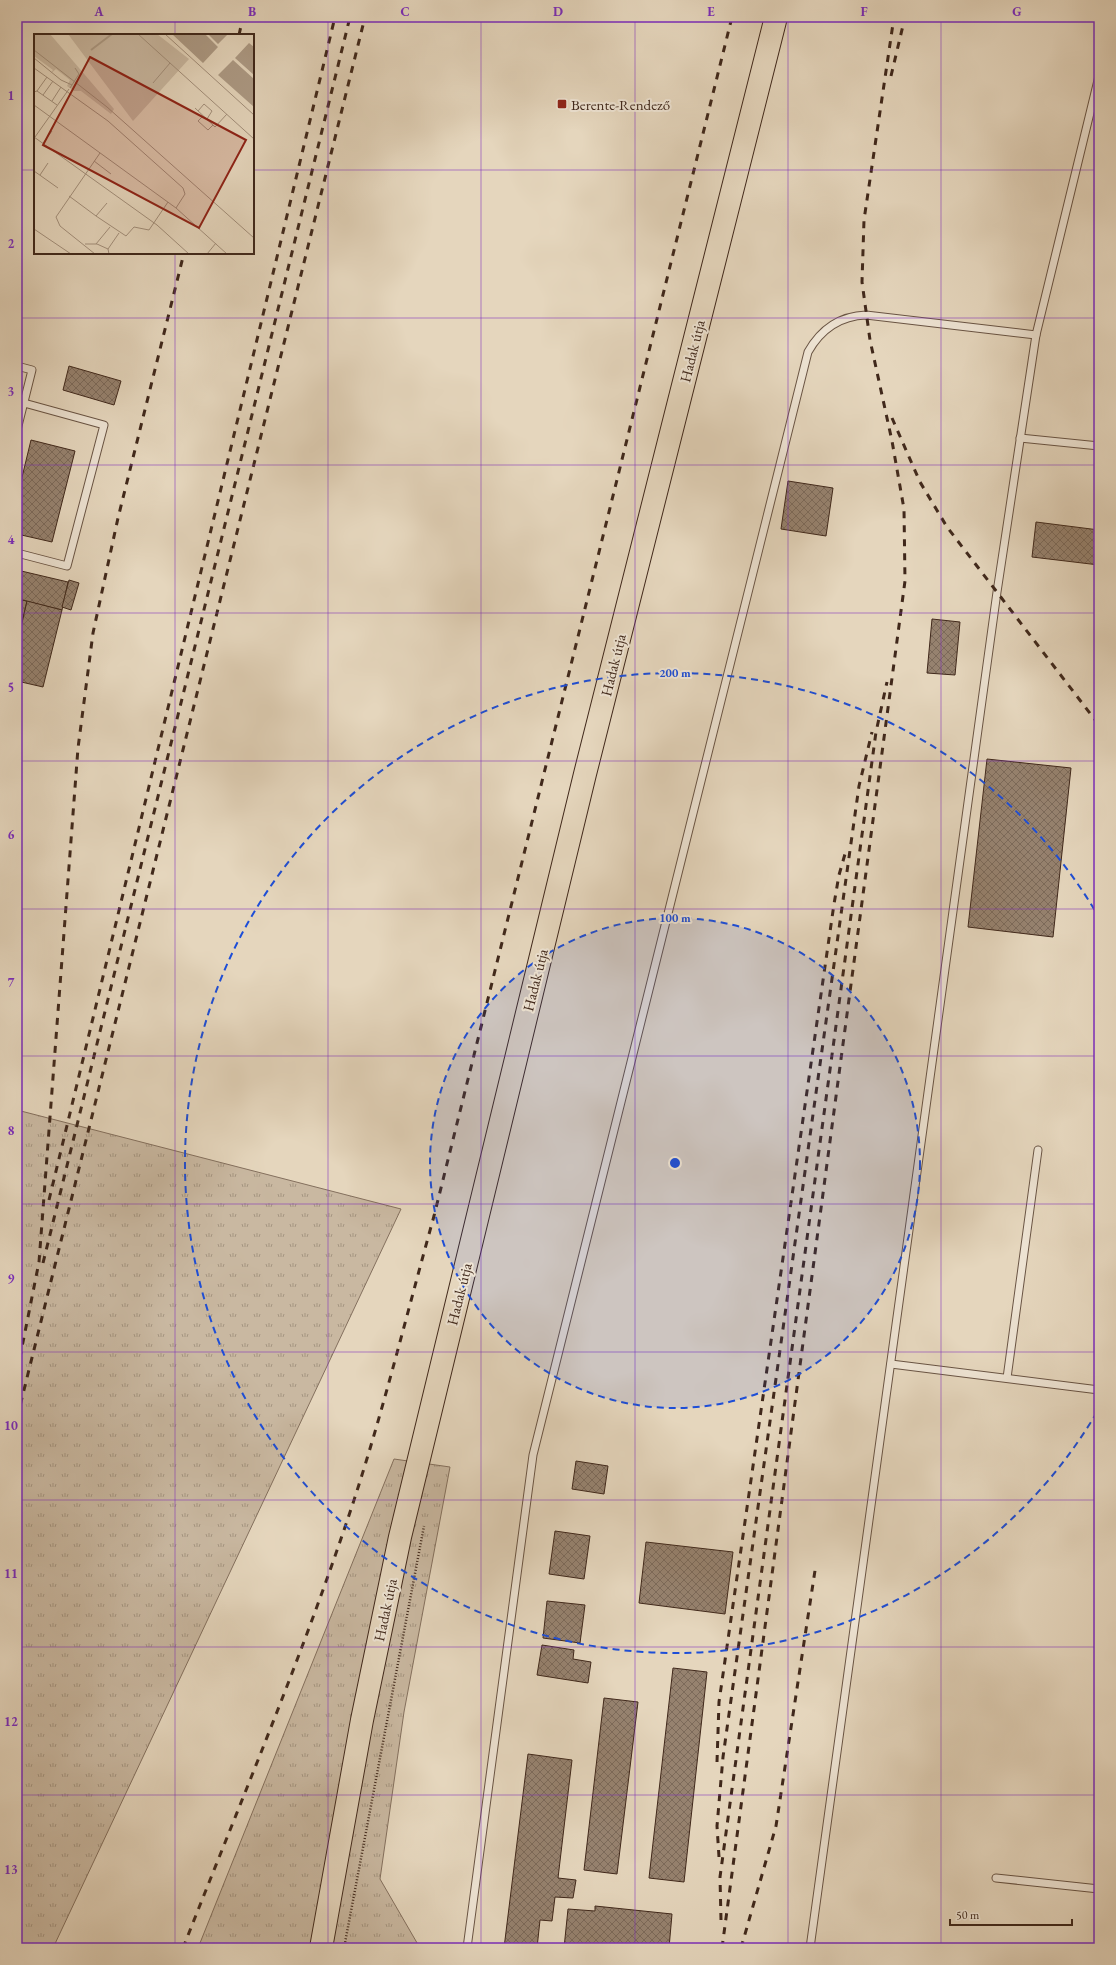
<svg xmlns="http://www.w3.org/2000/svg" width="1116" height="1965" viewBox="0 0 1116 1965" font-family="'EB Garamond',serif">
<defs>
<pattern id="grass-tufts" width="24" height="20" patternUnits="userSpaceOnUse"><rect width="24" height="20" fill="#c9b8a1"/><path d="M3 7l-1-3M5 7V3M7 7l1-3M15 17l-1-3M17 17v-4M19 17l1-3" fill="none" stroke="#a59682"/></pattern>
<pattern id="building-cross-hatch" width="8" height="8" patternUnits="userSpaceOnUse"><rect width="8" height="8" fill="#96826f"/><path d="M0 0l8 8M0 8l8-8" fill="none" stroke="#7c6a5a"/></pattern>
</defs>
<rect width="100%" height="100%" fill="#e5d6bd"/>
<filter id="stains"><feTurbulence type="fractalNoise" baseFrequency=".005" numOctaves="4"/><feColorMatrix values="0 0 0 0 .2 0 0 0 0 .09 0 0 0 0 .02 0 0 0 .5 -.17"/></filter>
<radialGradient id="worn" r=".72"><stop offset=".6" stop-color="#630" stop-opacity="0"/><stop offset="1" stop-color="#630" stop-opacity=".3"/></radialGradient>
<g fill="url(#grass-tufts)" stroke="#84705e">
<path d="M17,1110l384,99 -348,739h-36z"/>
<path d="M394,1459l56,8 -46,245 -24,167 40,69h-222z"/>
</g>
<g fill="url(#building-cross-hatch)" stroke="#40281b">
<path d="M69,366l52,15 -7,24 -51,-15z"/>
<path d="M31,440l44,11 -23,91 -35,-8v-36z"/>
<path d="M788,481l45,7 -7,48 -45,-7z"/>
<path d="M1036,522l63,8v35l-67,-8z"/>
<path d="M17,570l51,12 -6,28 -45,-11z"/>
<path d="M69,580l10,3 -8,27 -9,-3z"/>
<path d="M17,599l10,2 -10,44z"/>
<path d="M27,601l35,9 -19,77 -26,-6v-36z"/>
<path d="M932,619l28,3 -5,53 -28,-2z"/>
<path d="M987,759l84,9 -18,169 -85,-10z"/>
<path d="M576,1461l32,5 -4,28 -32,-5z"/>
<path d="M555,1531l35,5 -6,43 -35,-5z"/>
<path d="M646,1542l87,10 -8,62 -86,-11z"/>
<path d="M547,1601l38,4 -5,38 -37,-5z"/>
<path d="M542,1645l32,5 -1,9 18,3 -3,21 -51,-8z"/>
<path d="M673,1668l34,4 -23,210 -35,-4z"/>
<path d="M604,1698l34,4 -21,172 -33,-4z"/>
<path d="M528,1754l44,6 -14,118 18,2 -3,18 -18,-1 -3,24 -12,-1 -3,28h-33z"/>
<path d="M595,1906l77,8 -3,34h-105l4,-39 27,2z"/>
</g>
<g fill="none" stroke-linecap="round" stroke-linejoin="round">
<g stroke="#695444" stroke-width="9">
<g id="service">
<path d="M17,366l15,4 -15,60"/>
<path d="M1020,438l79,8"/>
<path d="M17,553l50,13 37,-141 -80,-22"/>
<path d="M891,1364l208,26"/>
<path d="M1007,1378l31,-228"/>
<path d="M996,1878l103,11"/>
<path d="M467,1948l66,-493 275,-1103c13,-23 31,-36 58,-37l170,20"/>
<path d="M810,1948l187,-1356 39,-257 63,-259"/>
<path d="M1098,1948l1,-5"/>
</g>
</g>
<g stroke="#40281b" stroke-width="24">
<path id="primary" d="M321,1948l41,-228 38,-183 185,-763 191,-757"/>
</g>
<path stroke="#40281b" stroke-width="2.5" stroke-dasharray="1 2" stroke-linecap="butt" d="M344,1948l80,-422"/>
<use href="#service" stroke="#eee4d4" stroke-width="7"/>
<use href="#primary" stroke="#e5d6bd" stroke-width="22"/>
<g stroke="#40281b" stroke-width="3" stroke-dasharray="7 7" stroke-linecap="butt">
<path d="M239,35l4,-18"/>
<path d="M891,76l14,-59"/>
<path d="M892,418l28,64 27,45 152,198"/>
<path d="M49,1200l286,-1183"/>
<path d="M43,1263l307,-1246"/>
<path d="M17,1372l22,-110 39,-514 15,-115 25,-115 66,-265"/>
<path d="M17,1418l348,-1401"/>
<path d="M717,1762l2,-60 115,-798 5,-29 6,-21"/>
<path d="M719,1857l-2,-31 6,-69 136,-971 13,-54"/>
<path d="M721,1920l-1,-43 156,-1145 11,-50"/>
<path d="M183,1948c55,-140 114,-279 162,-421 35,-102 60,-207 89,-311l298,-1199"/>
<path d="M722,1948l183,-1367 -1,-72 -12,-68 -22,-101 -8,-58 2,-62 30,-203"/>
<path d="M741,1948l35,-122 40,-262"/>
</g>
</g>
<path fill="none" stroke="#7b2cbf" stroke-width="1" stroke-opacity="0.55" d="M175,17v18M328,17v1931M481,17v1931M635,17v1931M788,17v1931M941,17v1931M17,170h18M253,170h846M175,253v1695M17,318h1082M17,465h1082M17,613h1082M17,761h1082M17,909h1082M17,1056h1082M17,1204h1082M17,1352h1082M17,1500h1082M17,1647h1082M17,1795h1082"/>
<circle cx="675" cy="1163" r="245" fill="#1d4ed8" fill-opacity=".12"/>
<g fill="none" stroke="#1d4ed8" stroke-width="2" stroke-dasharray="7 5">
<circle cx="675" cy="1163" r="245"/>
<path d="M1097 1412A490 490 0 1 1 1097 914"/>
</g>
<rect fill="#8f2418" stroke="#eee4d4" stroke-width="1.5" x="557" y="99" width="10" height="10" rx="2"/>
<g text-anchor="middle" dominant-baseline="central" stroke-width="4" stroke-linejoin="round" paint-order="stroke">
<g font-size="15" fill="#40281b" stroke="#eee4d4" text-anchor="start">
<text x="571" y="104">Berente-Rendező</text>
</g>
<g font-size="15" fill="#40281b" stroke="#eee4d4">
<text transform="translate(692 351) rotate(-76)">Hadak útja</text>
<text transform="translate(613 665) rotate(-76)">Hadak útja</text>
<text transform="translate(535 980) rotate(-76)">Hadak útja</text>
<text transform="translate(459 1294) rotate(-76)">Hadak útja</text>
<text transform="translate(385 1610) rotate(-78)">Hadak útja</text>
</g>
</g>
<g transform="translate(34 34)">
<rect width="220" height="220" fill="#e5d6bd"/>
<path d="M0,0h16l64,75 -3,5 -30,-23h-7l-7,-5 3,-6 -14,-11 -6,5 3,-4 -19,-14zM34,0h89l32,25 -56,62z" fill="#c9b8a1"/>
<path d="M138,0h33l13,13 -15,16zM174,0h20l-10,10zM215,9l5,4v28l-19,-17zM199,26l21,19v28l-36,-32z" fill="#ad9b86"/>
<path fill="none" stroke="#ad9b86" stroke-width="2" d="M57,16l21,-16"/>
<path fill="none" stroke="#a3907c" stroke-width="1" d="M104,0l116,105M131,0l89,81M0,16l73,57 147,131M0,24l27,22 11,5M0,34l74,53 75,67 2,6 -9,14M119,49l17,-20M36,54l9,-14 -4,-6M3,57l10,-14M0,58l3,-1 20,14M9,61l10,-14M18,67l9,-14M0,71l142,103 51,46M161,74l20,19 12,-13M164,77l6,-7 8,7 -5,8M169,82l-5,5 10,9 5,-5M0,103l123,88 32,29M1,103l34,-48M9,109l9,-12M60,127l17,13M0,137l24,17M6,141l8,-12M35,162l27,20 11,-13M62,182l30,20 8,-9 15,3 19,-28M0,195l37,25M51,210h12l11,5M62,210l14,-17M61,220l-35,-28 -4,-9 44,-64M75,220l-1,-5 11,-16M173,220l9,-11"/>
<path fill="#8f2418" fill-opacity="0.15" stroke="#8f2418" stroke-width="2" d="M56,23l156,83 -47,88 -156,-83z"/>
<rect width="220" height="220" fill="none" stroke="#40281b" stroke-width="2"/>
</g>
<circle cx="675" cy="1163" r="6" fill="#1d4ed8" stroke="#eee4d4" stroke-width="2"/>
<g font-size="12" text-anchor="middle" font-weight="bold" fill="#1d4ed8" stroke="#eee4d4" stroke-width="4" stroke-linejoin="round" paint-order="stroke">
<text x="675" y="677">200 m</text>
<text x="675" y="922">100 m</text>
</g>
<rect width="1116" height="1965" fill="none" stroke="#e5d6bd" stroke-width="44"/>
<path d="M950 1919v6h122v-6" fill="none" stroke="#40281b" stroke-width="2"/>
<text x="956" y="1919" font-size="12" fill="#40281b" stroke="#eee4d4" stroke-width="3" paint-order="stroke">50 m</text>
<rect x="22" y="22" width="1072" height="1921" fill="none" stroke="#7b2cbf" stroke-width="1.5"/>
<g font-size="13" text-anchor="middle" font-weight="bold" fill="#7b2cbf">
<text x="99" y="16">A</text>
<text x="252" y="16">B</text>
<text x="405" y="16">C</text>
<text x="558" y="16">D</text>
<text x="711" y="16">E</text>
<text x="864" y="16">F</text>
<text x="1017" y="16">G</text>
<text x="11" y="100">1</text>
<text x="11" y="248">2</text>
<text x="11" y="396">3</text>
<text x="11" y="544">4</text>
<text x="11" y="692">5</text>
<text x="11" y="839">6</text>
<text x="11" y="987">7</text>
<text x="11" y="1135">8</text>
<text x="11" y="1283">9</text>
<text x="11" y="1430">10</text>
<text x="11" y="1578">11</text>
<text x="11" y="1726">12</text>
<text x="11" y="1874">13</text>
</g>
<rect width="100%" height="100%" filter="url(#stains)"/>
<rect width="100%" height="100%" fill="url(#worn)"/>
</svg>
